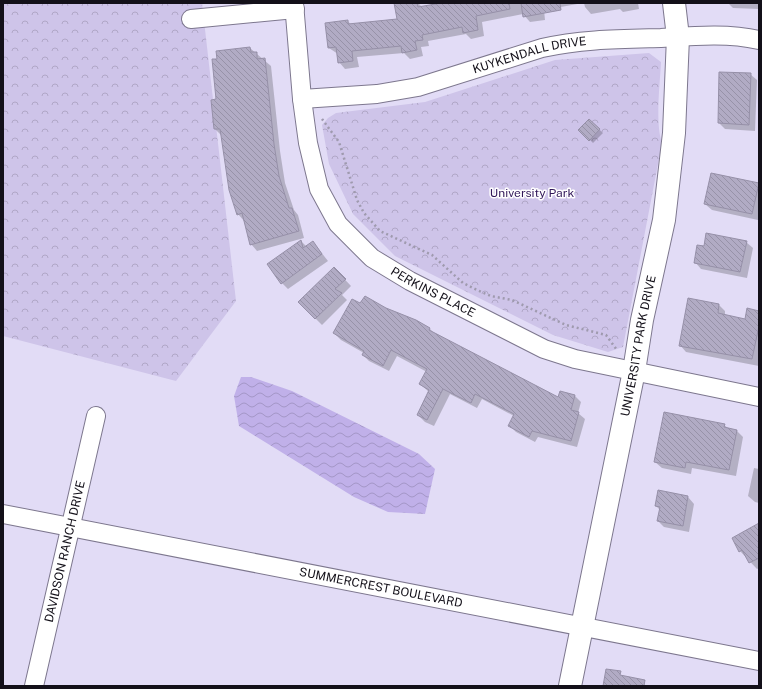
<svg xmlns="http://www.w3.org/2000/svg" width="762" height="689" viewBox="0 0 762 689" font-family="'Public Sans',sans-serif">
<defs>
<pattern id="forest-crowns" width="20" height="18" patternUnits="userSpaceOnUse"><rect width="20" height="18" fill="#cec4e9"/><path d="M2 6a3 3 0 1 1 6 0M12 15a3 3 0 1 1 6 0" fill="none" stroke="#b0a7c7"/></pattern>
<pattern id="water-waves" width="16" height="10" patternUnits="userSpaceOnUse"><rect width="16" height="10" fill="#c0b0e9"/><path d="M0 5q4-4 8 0t8 0" fill="none" stroke="#a496c7"/></pattern>
<pattern id="building-back-hatch" width="6" height="6" patternUnits="userSpaceOnUse"><rect width="6" height="6" fill="#b1abc4"/><path d="M-1 5l2 2M0 0l6 6M5-1l2 2" fill="none" stroke="#9792a8"/></pattern>
</defs>
<rect width="100%" height="100%" fill="#e2dcf6"/>
<g fill="url(#forest-crowns)">
<path d="M3,3h199l34,298 -60,80 -173,-45z"/>
<path d="M649,53l12,9c-1,22 -6,61 1,81l-39,204 -15,5 -55,-17 -158,-79 -42,-42 -24,-50 -7,-39 6,-7 8,-5 89,-11 130,-42z"/>
</g>
<path fill="url(#water-waves)" d="M241,377h10l41,14 127,63 16,15 -10,45 -37,-2 -34,-15 -115,-71 -5,-30z"/>
<g fill="#0003">
<path d="M405,3h13l4,4 24,-4h137l-39,7 1,10 -15,2 -7,-8 -41,8 2,14 -13,3 -5,-5 -38,7 1,5 -8,1 2,9 -13,3 -6,-6 -47,4 2,10 -14,2 -6,-7 -1,-8 -9,-6 19,-27 3,4 47,-5z"/>
<path d="M584,3h54l1,6 -16,3 -3,-3 -29,5 -6,-7z"/>
<path d="M728,3h31v6l-26,-1z"/>
<path d="M250,48l21,18 9,85 5,32 9,27 4,5 6,23 -47,13 -6,-7 -7,-23 -6,-7 -16,-78 -7,-7 3,-29v-40z"/>
<path d="M750,74l7,6 -2,51 -30,-2 -6,-6z"/>
<path d="M589,120l14,13 -10,10 -13,-13z"/>
<path d="M711,174l48,10 -1,36 -46,-10 -7,-6z"/>
<path d="M301,241l6,6 6,-5 15,19 -40,28 -6,-6z"/>
<path d="M746,242l7,6 -6,30 -46,-9 -6,-7 10,-15z"/>
<path d="M334,268l17,18 -9,9 5,5 -25,25 -23,-23z"/>
<path d="M361,305l25,4 44,20 5,5 124,65 2,-7 14,4 6,6 -3,11 7,6 -8,28 -39,-10 -3,5 -19,-10 -7,-7 5,-9 -32,-17 -5,9 -27,-14 -16,32 -9,-4 -7,-7 11,-23 -9,-8 7,-12 -30,-16 -8,15 -20,-10 -6,-6 1,-2 -23,-13 -7,-7z"/>
<path d="M719,305l6,6v5l21,4 13,-8v54l-73,-14 -6,-7z"/>
<path d="M724,425l5,4 8,2 6,6 -7,39 -44,-8 -1,6 -29,-6 -7,-6z"/>
<path d="M754,468l5,1v34l-4,-1 -7,-6z"/>
<path d="M658,491l30,6 6,7 -5,28 -25,-5 -6,-6 2,-11 -4,-4z"/>
<path d="M759,524v44l-2,1 -17,-18z"/>
</g>
<g fill="url(#building-back-hatch)" stroke="#9690a8">
<path d="M394,3h23l1,4 23,-4h68l1,6 -34,7 2,14 -15,3 -1,-6 -40,8 1,5 -8,1 2,9 -15,3 -1,-7 -49,5 1,10 -15,2 -2,-16 -8,1 -3,-25 23,-3v4l49,-5z"/>
<path d="M521,3h39l1,7 -38,7z"/>
<path d="M250,47l1,5h6v7l8,-1 9,86 5,32 10,32h3l7,23 -49,14 -8,-32 -5,2 -8,-25 -9,-61h-6l-3,-29 5,-1 -4,-40h5l-1,-8z"/>
<path d="M719,72l32,1 -2,52 -31,-2z"/>
<path d="M589,119l11,10 -11,12 -11,-11z"/>
<path d="M711,173l48,10 -7,31 -48,-10z"/>
<path d="M706,233l41,8 -7,31 -46,-9 3,-18 7,1z"/>
<path d="M301,240l2,8 10,-7 9,13 -41,30 -14,-20z"/>
<path d="M334,267l12,12 -11,10 7,4 -27,26 -17,-17z"/>
<path d="M365,296l21,12 30,12 14,8 -1,2 129,67 2,-6 15,4 -4,15 8,2 -8,29 -39,-10 -3,6 -21,-11 6,-12 -39,-20 -4,9 -28,-14 -16,31 -10,-5 12,-25 -10,-6 8,-15 -36,-19 -8,16 -21,-11 2,-4 -31,-18 19,-34 8,4z"/>
<path d="M688,298l31,6 -1,9 27,6 2,-11 12,3v15l-7,33 -73,-13z"/>
<path d="M664,412l61,12 -1,3 13,3 -8,40 -43,-8 -1,6 -31,-6z"/>
<path d="M658,490l30,6 -5,30 -26,-5 3,-14 -5,-1z"/>
<path d="M759,523v35l-10,5 -7,-13 -3,2 -7,-14z"/>
<path d="M606,669l15,2 -1,4 25,5 -1,6h-41z"/>
</g>
<g fill="none" stroke-linecap="round" stroke-linejoin="round">
<g stroke="#7d778e" stroke-width="20">
<g id="minor">
<path id="s1" d="M294,3l8,96 6,44 11,46 19,35 34,34 38,23 134,68 31,10 184,38"/>
<path d="M191,19l104,-10"/>
<path id="s2" d="M302,99l75,-5 41,-7 124,-39c39,-9 79,-9 119,-10 33,-2 66,-5 98,2"/>
<path id="s3" d="M3,514l756,147"/>
<path id="s4" d="M34,686l62,-270"/>
</g>
</g>
<g stroke="#7d778e" stroke-width="24">
<g id="tertiary">
<path id="s5" d="M570,686l64,-315 8,-51 22,-100 10,-87 4,-96 -4,-34"/>
</g>
</g>
<path stroke="#9f9aae" stroke-width="2.5" stroke-dasharray="2 3" stroke-linecap="butt" d="M322,119l17,23 18,58 7,13 16,18 52,24 31,28 14,7 14,6 21,4 54,25 40,10 11,15"/>
<use href="#minor" stroke="#fff" stroke-width="18"/>
<use href="#tertiary" stroke="#fff" stroke-width="22"/>
</g>
<g text-anchor="middle" dominant-baseline="central" stroke-width="3" stroke-linejoin="round" paint-order="stroke">
<g font-size="12" fill="#131019" stroke="#fff">
<text stroke="none"><textPath href="#s2" startOffset="233">KUYKENDALL DRIVE</textPath></text>
<text stroke="none"><textPath href="#s1" startOffset="346">PERKINS PLACE</textPath></text>
<text stroke="none"><textPath href="#s5" startOffset="347">UNIVERSITY PARK DRIVE</textPath></text>
<text stroke="none"><textPath href="#s4" startOffset="138">DAVIDSON RANCH DRIVE</textPath></text>
<text stroke="none"><textPath href="#s3" startOffset="385">SUMMERCREST BOULEVARD</textPath></text>
</g>
<g font-size="12" fill="#311759" stroke="#fff">
<text x="532" y="193">University Park</text>
</g>
</g>
<rect width="762" height="689" fill="none" stroke="#131019" stroke-width="8"/>
</svg>
